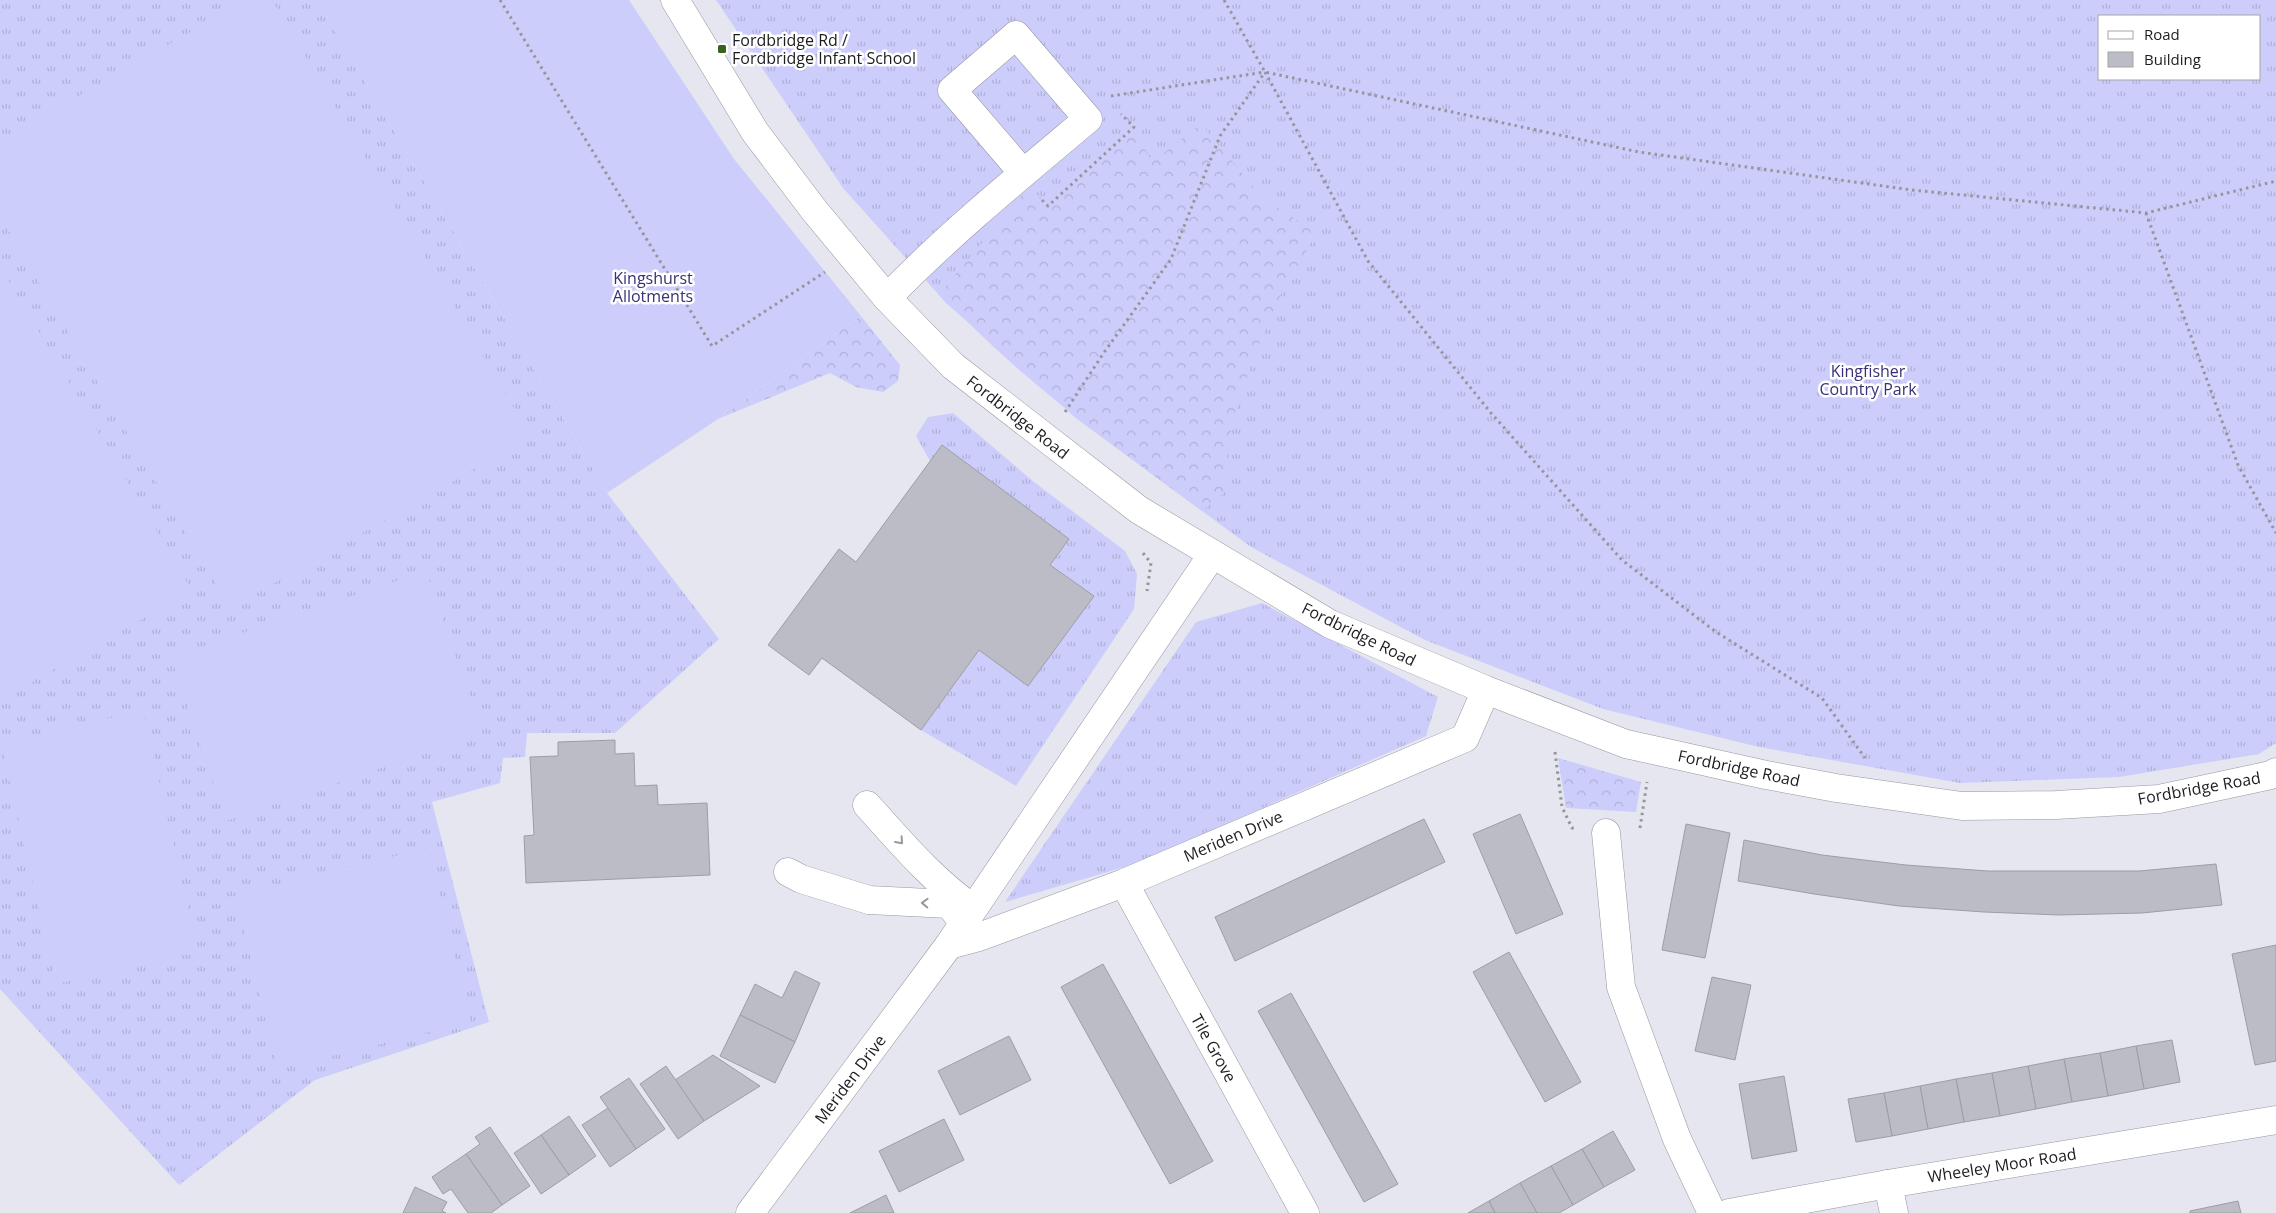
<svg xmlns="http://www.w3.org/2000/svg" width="2276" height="1213" viewBox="0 0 2276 1213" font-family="'Open Sans',sans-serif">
<defs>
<pattern id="grass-tufts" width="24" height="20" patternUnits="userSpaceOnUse" patternTransform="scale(1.25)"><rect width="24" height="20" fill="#cccdfb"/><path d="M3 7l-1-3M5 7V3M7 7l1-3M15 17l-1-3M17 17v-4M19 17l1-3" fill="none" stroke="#afb0d7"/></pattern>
<pattern id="forest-crowns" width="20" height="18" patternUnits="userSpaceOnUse" patternTransform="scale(1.25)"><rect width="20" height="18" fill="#cccdfb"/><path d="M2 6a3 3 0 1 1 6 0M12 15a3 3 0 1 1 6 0" fill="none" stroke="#afb0d7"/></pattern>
</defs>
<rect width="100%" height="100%" fill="#e6e6f0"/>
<g fill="url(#grass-tufts)" fill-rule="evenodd">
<path d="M0,0h317l290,493 112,146 -104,94h-88l-2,24 -22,1 -3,25 -68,19 57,220 -174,58 -136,105 -179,-196z"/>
<path d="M716,0h1560v743l-17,11 -140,23 -159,6 -201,-36 -156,-38 -178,-69 -174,-93 -174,-128 -131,-116 -103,-115zM2100,16h160v63h-160z"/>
<path d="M953,413l81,69 91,69 12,23 -3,35 -118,177 -95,-56 58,-80 49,36 66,-90 -44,-31 19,-26 -127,-94 -12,16 -14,-25 12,-19z"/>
<path d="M1262,603l176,94 -12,39 -291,128 -130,38 191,-280z"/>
</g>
<g fill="url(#forest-crowns)">
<path d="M1201,124l63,75 53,34 -35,59 -28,64 -22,66 -7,70 -23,19c-78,-58 -159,-115 -228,-183 -11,-12 -21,-26 -31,-39l87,-103 18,20 86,-79 18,35z"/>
<path d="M861,316l39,49 -2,16 -15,11 -27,-5 -26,-14 -112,46z"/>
<path d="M1558,758l83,24 -5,30 -70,-4z"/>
</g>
<g fill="#cccdfb">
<path d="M246,0h26l259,437 -301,171 -230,-392v-75z"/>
<path d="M317,0h312l105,159 127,157 -143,103 -111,74z"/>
<path d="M0,266l192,325 -192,109z"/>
<path d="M426,571l56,162 -256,88 -55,-164z"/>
<path d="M143,710l55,242 -142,32 -55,-240z"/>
<path d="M428,848l43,174 -193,47 -43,-174z"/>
</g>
<g fill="#bbbcc5" stroke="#9c9da6">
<path d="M942,445l127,94 -19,26 44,31 -66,90 -49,-36 -58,80 -99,-72 -13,17 -41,-30 71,-96 17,13z"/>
<path d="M615,740v14l19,-1 1,33 22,-1 1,20 49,-2 3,72 -184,8 -2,-47 10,-1 -4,-78 28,-1v-14z"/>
<path d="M1520,814l43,100 -47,20 -43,-100z"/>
<path d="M1424,819l21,43 -210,99 -20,-44z"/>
<path d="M1686,824l44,9 -25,125 -43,-8z"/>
<path d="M1744,840l78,15 84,10 82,6h151l77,-7 6,41 -80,8 -83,2 -75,-3 -85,-6 -85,-12 -76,-13z"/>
<path d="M2276,945v116l-21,4 -23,-111z"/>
<path d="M1509,952l72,130 -36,20 -72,-130z"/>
<path d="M1103,964l110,197 -43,23 -109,-197z"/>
<path d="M795,971l25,12 -25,59 -55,-27 15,-31 27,14z"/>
<path d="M1712,977l39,8 -16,75 -40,-9z"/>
<path d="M1291,993l107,191 -34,18 -106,-191z"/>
<path d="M740,1015l55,27 -20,41 -55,-27z"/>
<path d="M1009,1036l22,44 -71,35 -22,-44z"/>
<path d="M2172,1040l8,42 -36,7 -8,-43z"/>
<path d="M2136,1046l8,43 -36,7 -8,-43z"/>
<path d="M2100,1053l8,43 -36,6 -8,-43z"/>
<path d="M713,1055l47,31 -56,35 -29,-41z"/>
<path d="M2064,1059l8,43 -36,7 -8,-43z"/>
<path d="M666,1066l38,55 -26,18 -38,-55z"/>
<path d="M2028,1066l8,43 -36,7 -8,-43z"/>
<path d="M1992,1073l8,43 -36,6 -8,-43z"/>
<path d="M1784,1076l13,75 -45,8 -13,-75z"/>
<path d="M629,1078l36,51 -29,20 -36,-52z"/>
<path d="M1956,1079l8,43 -36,7 -8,-43z"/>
<path d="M1920,1086l8,43 -36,7 -8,-43z"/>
<path d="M1884,1093l8,43 -36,6 -8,-43z"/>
<path d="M608,1108l28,41 -26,18 -28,-42z"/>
<path d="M569,1116l27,40 -27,19 -28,-40z"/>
<path d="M944,1119l20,41 -65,32 -20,-41z"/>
<path d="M490,1127l40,59 -28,19 -36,-51 14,-10 -5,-7z"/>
<path d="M1613,1131l22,39 -31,17 -22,-38z"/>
<path d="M541,1135l28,40 -28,19 -27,-41z"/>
<path d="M1582,1149l22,38 -31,18 -22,-39z"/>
<path d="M466,1154l36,51 -11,8h-23l-17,-24 -8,5 -11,-17z"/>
<path d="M1551,1166l22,39 -14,8h-22l-17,-30z"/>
<path d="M1520,1183l17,30h-42l-6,-12z"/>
<path d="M415,1187l32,15 -5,9 4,2h-43z"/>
<path d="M886,1195l8,18h-44z"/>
<path d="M1489,1201l6,12h-27z"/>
<path d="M2238,1201l3,12h-51v-2z"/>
</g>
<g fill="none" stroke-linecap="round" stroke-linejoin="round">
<g stroke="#9697a0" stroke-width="29">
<g id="minor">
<path d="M675,0l80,132 59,78 73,88 66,68 186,144 191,114 156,66 140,54 140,31 70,13 126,18 94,-1 103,-6 112,-24 5,-3"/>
<path d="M887,298c62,-64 133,-122 201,-179l-72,-84 -64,55 71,83"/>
<path d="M867,805c32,35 64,74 104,102"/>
<path d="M1606,833l15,154 56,152 35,74"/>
<path d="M788,872l13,7 68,21 80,4 15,19"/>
<path d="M1124,883l181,330"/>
<path d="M949,945l30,-8 145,-54 341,-145 21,-48"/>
<path d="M1888,1184l6,29"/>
<path d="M750,1213l199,-268 263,-390"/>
<path d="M1729,1213l159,-29 388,-64"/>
</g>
</g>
<g stroke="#95959c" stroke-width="3" stroke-dasharray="2.5 4" stroke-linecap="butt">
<path d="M500,0l212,346 113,-74"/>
<path d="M1224,0l41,72 374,80 273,38 234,23 130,-32"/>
<path d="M1111,96l154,-24 103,189 123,152 131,147 94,72 106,66 43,60"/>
<path d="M1042,200l6,6 86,-79 -13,-13"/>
<path d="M2146,213l92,252 38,68"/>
<path d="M1065,412l38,-58 68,-95 49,-123 45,-64"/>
<path d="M1143,553l8,10 -4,28"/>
<path d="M1555,752l7,55 10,21h3"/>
<path d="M1640,828l7,-46"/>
</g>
<use href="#minor" stroke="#fff" stroke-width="28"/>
</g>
<defs><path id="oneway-chevron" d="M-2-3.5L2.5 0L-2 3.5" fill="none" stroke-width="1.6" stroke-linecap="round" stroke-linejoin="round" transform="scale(1.25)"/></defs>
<g stroke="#99999b">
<use href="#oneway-chevron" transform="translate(900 841) rotate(48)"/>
<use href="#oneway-chevron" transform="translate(925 903) rotate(-178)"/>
</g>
<rect fill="#3b621d" stroke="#fff" stroke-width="2" x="717" y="44" width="10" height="10" rx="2.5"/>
<g text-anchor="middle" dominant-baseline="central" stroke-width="5" stroke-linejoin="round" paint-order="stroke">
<g font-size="16" fill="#1d1d20" stroke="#fff" text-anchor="start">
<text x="732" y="40">Fordbridge Rd /<tspan x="732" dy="18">Fordbridge Infant School</tspan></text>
</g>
<g font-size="16" fill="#383076" stroke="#fff">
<text x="653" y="278">Kingshurst<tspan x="653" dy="18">Allotments</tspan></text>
<text x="1868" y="371">Kingfisher<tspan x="1868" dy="18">Country Park</tspan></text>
</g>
<g font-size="16" fill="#1d1d20" stroke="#fff">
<text transform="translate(1018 417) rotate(38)">Fordbridge Road</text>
<text transform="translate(1359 634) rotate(26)">Fordbridge Road</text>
<text transform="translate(1739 768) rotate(12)">Fordbridge Road</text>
<text transform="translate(2199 788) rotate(-10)">Fordbridge Road</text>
<text transform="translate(1233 836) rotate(-23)">Meriden Drive</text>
<text transform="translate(1214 1048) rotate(61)">Tile Grove</text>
<text transform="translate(850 1079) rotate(-53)">Meriden Drive</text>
<text transform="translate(2002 1165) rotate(-9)">Wheeley Moor Road</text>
</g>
</g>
<rect x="2098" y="15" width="162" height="65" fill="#ffffff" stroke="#a5a5a6"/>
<rect x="2108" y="31" width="25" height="8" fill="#ffffff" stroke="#a5a5a6"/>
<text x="2144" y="40" font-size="15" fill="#1d1d20">Road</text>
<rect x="2108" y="52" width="25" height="15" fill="#bbbcc5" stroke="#a5a5a6"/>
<text x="2144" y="65" font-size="15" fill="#1d1d20">Building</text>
</svg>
